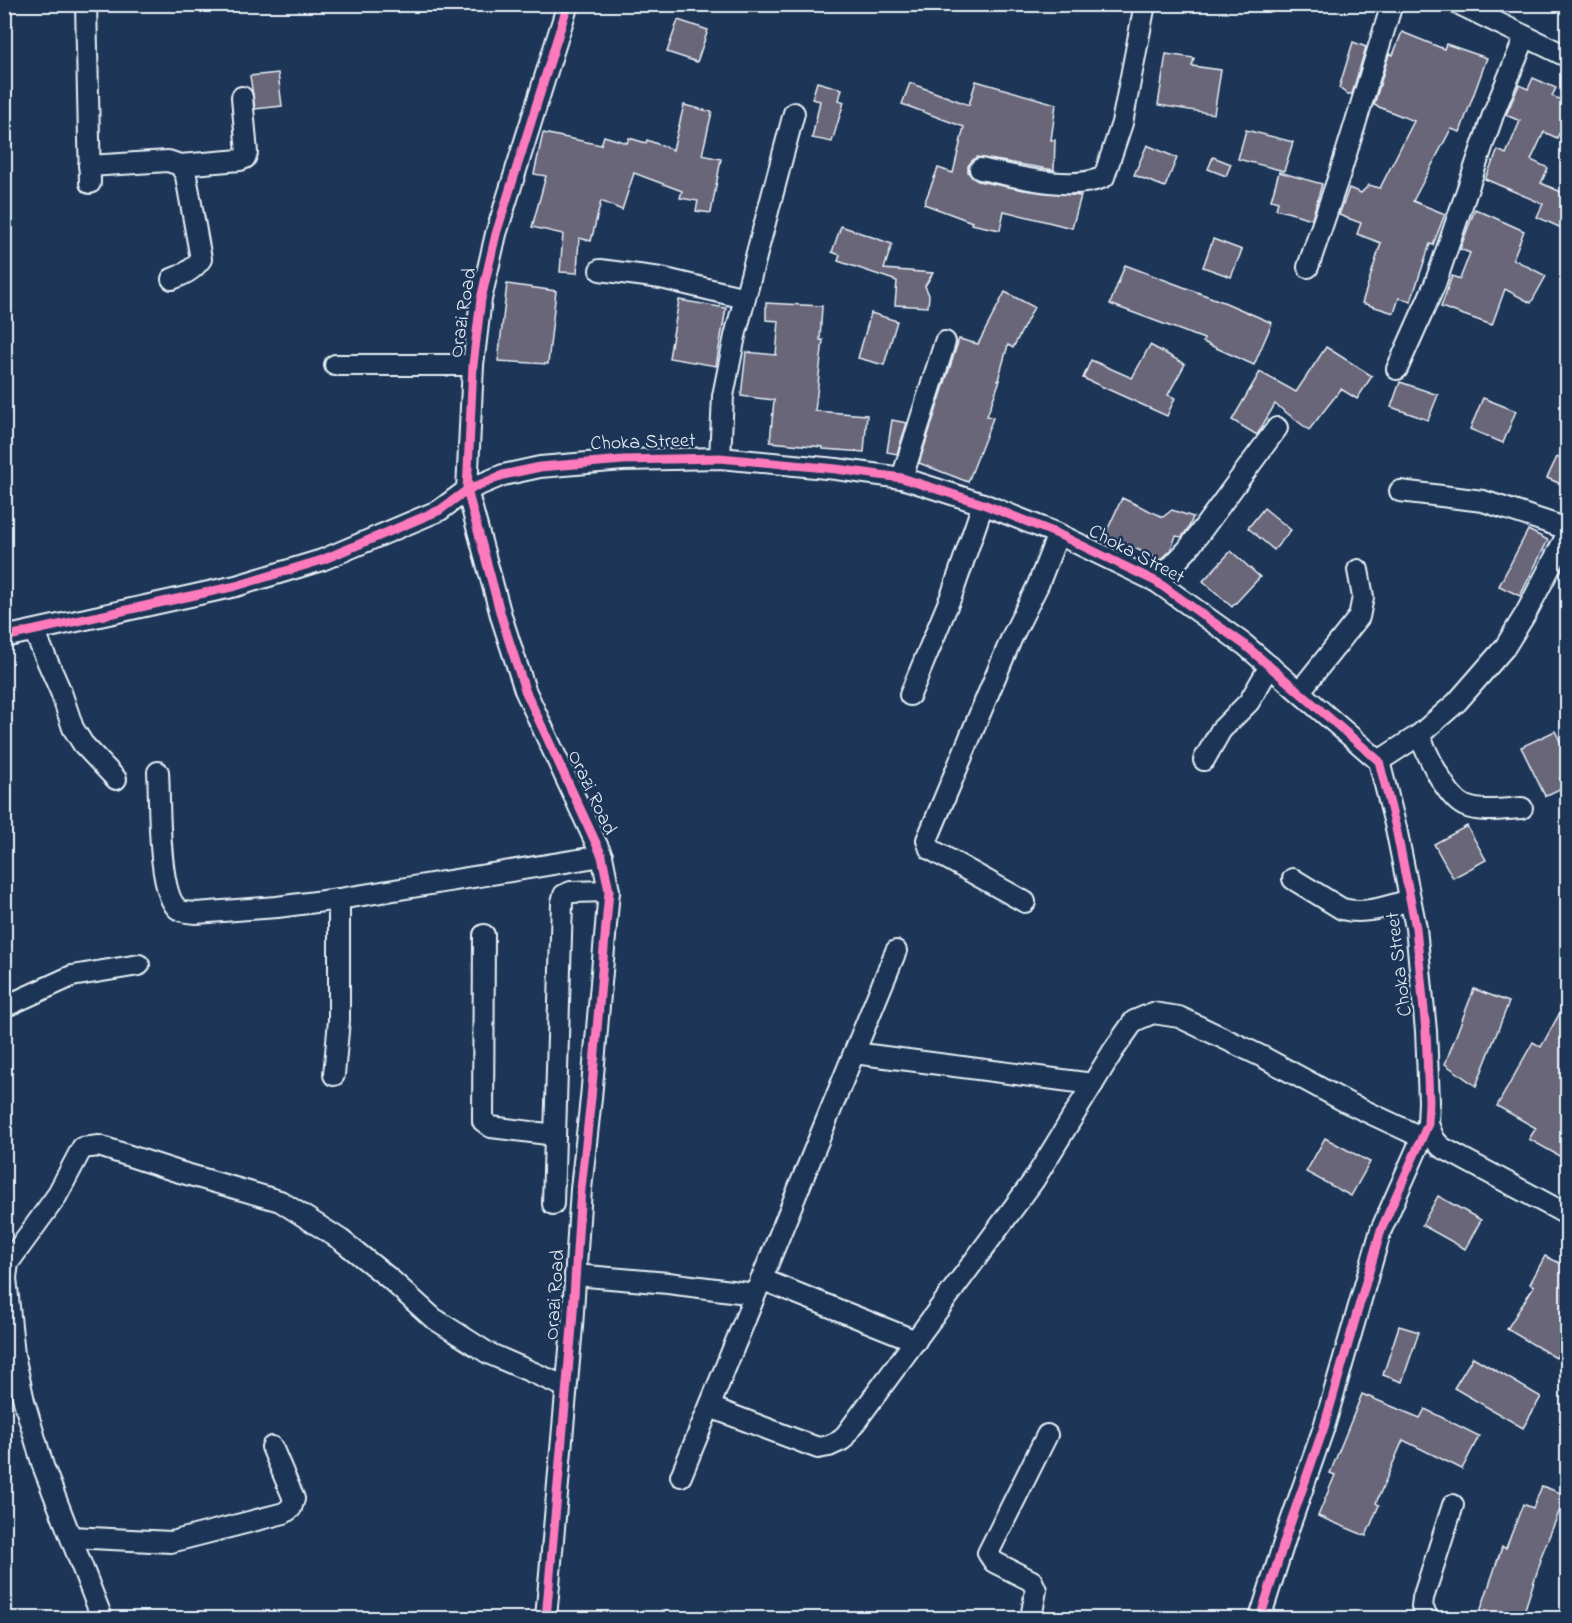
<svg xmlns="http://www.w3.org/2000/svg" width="1572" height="1623" viewBox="0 0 1572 1623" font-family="'Indie Flower',sans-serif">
<rect width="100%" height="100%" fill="#1d3557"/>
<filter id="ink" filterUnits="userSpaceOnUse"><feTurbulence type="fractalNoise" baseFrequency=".0167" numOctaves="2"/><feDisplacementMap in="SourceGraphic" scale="12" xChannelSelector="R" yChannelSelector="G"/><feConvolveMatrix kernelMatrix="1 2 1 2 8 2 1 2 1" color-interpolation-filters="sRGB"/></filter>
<g filter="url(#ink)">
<g fill="#6b667a" stroke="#e8f1f8" stroke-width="1.5">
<path d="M678,20l30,10 -11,32 -30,-10z"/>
<path d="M1402,32l42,17 2,-5 41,14 -27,74 -9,-3 -38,72 32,13 -12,31 -3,-1 -19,57 -12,-3 -5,15 -32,-10 19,-60 -24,-9 4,-11 -22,-8 10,-27 12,5 8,-8 11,3 34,-67 -40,-16 15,-51 4,1z"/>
<path d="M1353,42l13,5 -14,47h-5l-8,-6z"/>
<path d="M1166,54l28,4 -2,8 29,4 -7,44 -56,-9z"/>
<path d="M278,73l4,33 -27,3 -5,-33z"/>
<path d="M1533,78l23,10 -4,8 16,7v12l-11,23 -13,-6 -13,28 17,8 -7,15 27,12v36l-31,-14 6,-13 -58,-25 13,-29 8,4 14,-33 -14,-6 13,-30 9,4z"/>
<path d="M976,81l80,23 -5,36h4l-1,30 -77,-13 -5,4 -4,5v6l4,5 6,4 46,9 57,6 -9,32 -68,-17 -4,19 -29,-6 1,-2 -48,-18 14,-36 15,5 11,-46 -62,-23 8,-21 59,22z"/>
<path d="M817,82l25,7 -3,11 5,2 -12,40 -20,-4 8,-37 -8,-2z"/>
<path d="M684,105l28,7 -10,43 19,4 -10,54 -15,-2 2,-10 -18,-3 2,-7 -48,-18 -12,37 -21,-9 -10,40 -12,-3 -2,35 -17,-1 3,-38 -31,-7 14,-51 -12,-2 9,-41 58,12 3,-9 23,7 2,-5 17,5 1,-3 26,10z"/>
<path d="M1246,130l47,12 -9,29 -46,-12z"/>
<path d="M1147,145l30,13 -12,29 -31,-12z"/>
<path d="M1213,157l18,7 -5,12 -18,-7z"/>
<path d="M1279,172l43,12 -10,35 -36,-10 2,-7 -7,-2z"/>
<path d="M1475,209l49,22 -11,28 33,17 -15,27 -26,-14 -13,36 -51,-18 11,-31 8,3 10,-26 -10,-4z"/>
<path d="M841,226l51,18 -8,25 49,4 -8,13 4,9 -1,12 -33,-2 2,-24 -59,-20 2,-6 -8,-3z"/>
<path d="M1213,239l29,11 -11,27 -28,-10z"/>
<path d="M1125,265l101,38 46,20 -18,42 -51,-23 1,-3 -94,-35z"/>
<path d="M507,284l49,7 -8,73 -50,-3z"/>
<path d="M1005,292l29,15 -21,41 -5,-3 -10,35h2l-13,36 6,2 -25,64 -49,-19 40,-124 19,5z"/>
<path d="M679,300l47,8 -10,58 -47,-8z"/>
<path d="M766,303l56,3 -2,34h3l-8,71 52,4 -3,37 -41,-3v-2l-53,-5 4,-42 -33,-4 5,-44 30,3 3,-34 -13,-1z"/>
<path d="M871,313l26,8 -13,44 -26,-7z"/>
<path d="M1150,345l35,19 -17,31 7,3 -8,18 -84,-38 8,-18 41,18z"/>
<path d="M1326,347l46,29 -15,23 -16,-10 -32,41 -34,-26 -18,31 -25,-15 28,-48 36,20z"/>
<path d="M1400,382l38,13 -10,25 -37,-13z"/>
<path d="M1483,398l33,13 -13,32 -33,-14z"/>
<path d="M892,420l15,3 -10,31 -10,-2z"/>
<path d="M1557,457l11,5v25l-21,-9z"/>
<path d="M1122,498l41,19 9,-7 21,7 -4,10 -7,10 -6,-1 -6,15 -9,9 -56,-25z"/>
<path d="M1264,508l27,22 -17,20 -26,-22z"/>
<path d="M1528,530l20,10 -28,56 -21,-10z"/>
<path d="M1231,551l29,26 -28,30 -29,-26z"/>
<path d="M1555,731l13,26v17l-8,4 4,9 -19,9 -24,-49z"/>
<path d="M1467,826l19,34 -33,18 -19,-34z"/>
<path d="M1474,989l35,13 -33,84 -31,-22z"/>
<path d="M1568,998v163l-39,-22 7,-11 -39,-22 36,-64 8,5z"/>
<path d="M1325,1138l45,24 -19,34 -45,-24z"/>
<path d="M1438,1196l43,24 -16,29 -43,-24z"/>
<path d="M1545,1256l23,11v72l-12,19 -49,-29 27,-43 -4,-2z"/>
<path d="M1399,1326l20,6 -17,50 -19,-7z"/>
<path d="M1473,1357l68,40 -18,31 -69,-40z"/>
<path d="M1362,1394l58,24 5,-9 54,27 -17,33 -59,-29 -27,63 3,2 -13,31 -48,-20 17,-41 -5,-2z"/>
<path d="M1542,1486l24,9 -26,64 1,1 -19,58h-22l-20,-6 22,-65 4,1 17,-44 10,4z"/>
</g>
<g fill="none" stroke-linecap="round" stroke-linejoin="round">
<g stroke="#e8f1f8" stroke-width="24">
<g id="minor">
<path d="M86,4l4,179"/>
<path d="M1459,4l109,53"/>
<path d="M180,165l60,-5 5,-2 2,-5 -5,-56"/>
<path d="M89,166l79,-5 12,4 6,11 15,83c-8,11 -16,15 -29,20"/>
<path d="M980,169c35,7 91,23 124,8l18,-54 23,-119"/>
<path d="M1308,267l33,-97 51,-166"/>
<path d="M600,270l61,8 84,20"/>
<path d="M335,365h138"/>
<path d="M1397,369l38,-85 59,-172 31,-75"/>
<path d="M720,458l3,-62 12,-60 59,-223"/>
<path d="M902,478l43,-136"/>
<path d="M1400,491l83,10 85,28"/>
<path d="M1157,582l31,-33 89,-121"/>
<path d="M34,631l27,61 12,36 10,16 33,35"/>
<path d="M4,637l232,-51 86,-26 118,-50 27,-20 36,-15 37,-8 83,-7 97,-2 116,11 66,9 81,26 75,30 99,48 88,63 134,116 17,67 20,100 10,103 3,70 -1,23 -47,106 -57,197 -36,103 -28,88"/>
<path d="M1300,691l59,-74 4,-20 -5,-27"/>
<path d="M910,695l42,-101 31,-90"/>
<path d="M1419,735c8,18 27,63 46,71 16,7 39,3 57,2"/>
<path d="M1204,760l17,-30 28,-28 21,-36"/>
<path d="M1379,761l40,-26 38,-33 48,-55 21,-34 42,-80"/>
<path d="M158,772c2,27 -1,121 20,137 5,4 12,3 18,4l81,-6 62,-8 263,-43"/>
<path d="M1293,879l49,30c24,6 46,-3 68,-9"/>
<path d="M1025,902l-95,-53 -3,-9 85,-203 26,-52 20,-51"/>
<path d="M484,935l-1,186 8,6 64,8"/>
<path d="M4,1007l68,-31 67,-11"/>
<path d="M854,1053l42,-102"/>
<path d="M334,1075l5,-55v-121"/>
<path d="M1428,1124l6,15 7,8 127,68"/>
<path d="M553,1204l9,-302 2,-7 7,-3 38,-1"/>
<path d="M575,1275l93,8 87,11"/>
<path d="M761,1279l155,62"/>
<path d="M710,1407l108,41 11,-2 13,-6 192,-260 79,-129 21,-30 19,-8 26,4 82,39 85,46 77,36"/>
<path d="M681,1476l173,-423 239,31"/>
<path d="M71,1537l100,5 113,-29 7,-5 3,-9 -22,-52"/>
<path d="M102,1618l-59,-152 -19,-65 -10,-46 -8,-77 2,-15 48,-66 26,-49 17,-2 77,25 104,30 61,39 49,39 43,39 55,35 78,34"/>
<path d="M546,1618l26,-291 9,-138 10,-91 18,-207 -7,-35 -77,-166 -23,-71 -35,-129 6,-125 8,-66 15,-65 72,-230"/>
<path d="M1031,1618l5,-28 -4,-9 -38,-19 -6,-9 59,-118"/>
<path d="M1428,1618l-6,-11 1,-9 30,-93"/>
</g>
</g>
<use href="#minor" stroke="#1d3557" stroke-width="20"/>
<g stroke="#1d3557" stroke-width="13">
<g id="cycleway">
<path d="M4,637l232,-51 86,-26 118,-50 27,-20 36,-15 37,-8 83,-7 97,-2 116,11 66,9 81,26 75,30 99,48 88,63 134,116 17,67 20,100 10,103 3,70 -1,23 -47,106 -57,197 -36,103 -28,88"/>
<path d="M546,1618l26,-291 9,-138 10,-91 18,-207 -7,-35 -77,-166 -23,-71 -35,-129 6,-125 8,-66 15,-65 72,-230"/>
</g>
</g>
<use href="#cycleway" stroke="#fd7abc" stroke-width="9"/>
</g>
</g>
<g text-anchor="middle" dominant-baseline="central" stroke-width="5" stroke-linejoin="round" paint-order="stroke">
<g font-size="20" fill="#e8f1f8" stroke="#1d3557">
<text transform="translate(464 313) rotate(-81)">Orazi Road</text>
<text transform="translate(643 443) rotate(-2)">Choka Street</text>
<text transform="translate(1136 555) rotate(28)">Choka Street</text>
<text transform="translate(591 793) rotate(65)">Orazi Road</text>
<text transform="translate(1400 964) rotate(-97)">Choka Street</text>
<text transform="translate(556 1295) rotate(-86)">Orazi Road</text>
</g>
</g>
<rect width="1572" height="1623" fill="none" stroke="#1d3557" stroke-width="24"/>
<rect x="12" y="12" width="1548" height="1599" fill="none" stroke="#e8f1f8" stroke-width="2" filter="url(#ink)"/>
</svg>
